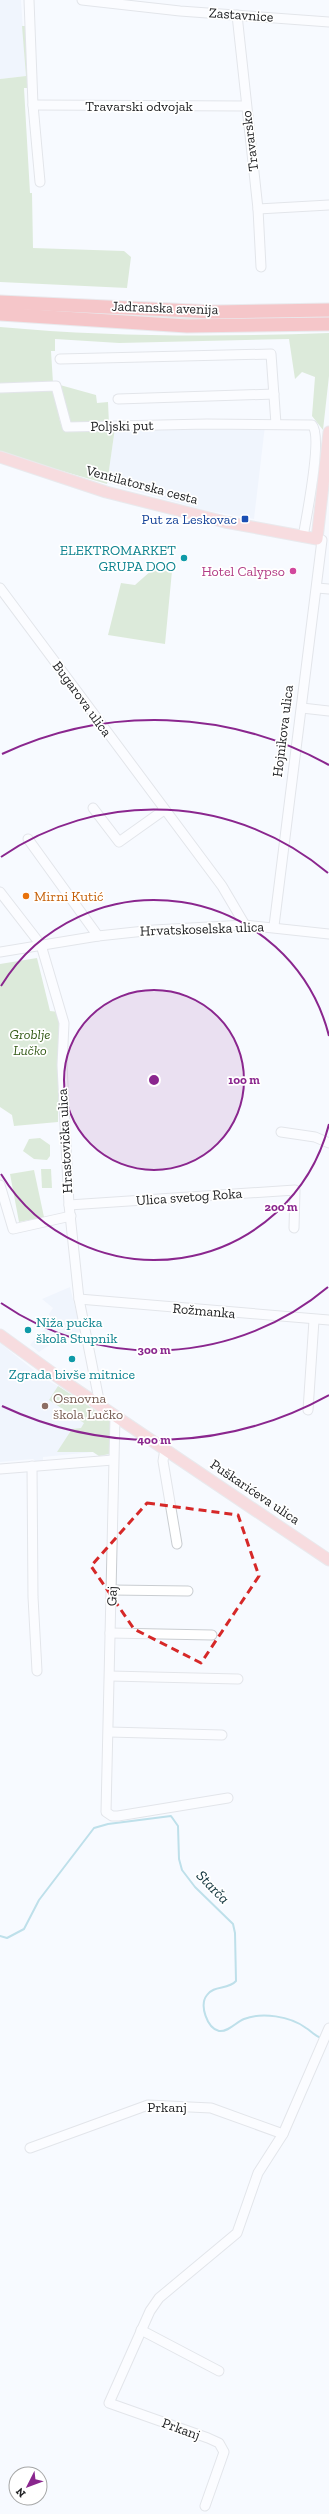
<svg xmlns="http://www.w3.org/2000/svg" width="329" height="2514" viewBox="0 0 329 2514" font-family="'Zilla Slab',serif">
<rect width="100%" height="100%" fill="#f7faff"/>
<g fill="#e7effb">
<path d="M0,0h21l5,76 -26,3z"/>
<path d="M265,426l-11,93 -50,-9 -97,-27 8,-55z"/>
<path d="M70,1287l11,44 -21,7 -21,14 -9,-7 22,-24 -3,-7 4,-6 -11,-9z"/>
<path d="M0,1343l42,34 28,16 40,27 -1,35 -10,1 -6,-4 -50,5v5l-6,1 -4,-4 -33,3z"/>
</g>
<g fill="#bbd8ad">
<path d="M22,26h6l3,62h-7l6,105h2l1,55 91,3 7,6 -4,31 -127,-6v-203l26,-3z"/>
<path d="M32,309l141,7 156,-1v3l-156,1z"/>
<path d="M0,327c109,10 221,10 329,6v43l-6,54 -11,-14 3,-39 -13,-5 -7,7 -6,-40 -170,4 -64,-4v12h-4l2,32 -53,2z"/>
<path d="M60,385l36,10 1,8 11,-1 1,22 -42,-1z"/>
<path d="M53,388c7,13 3,30 11,43l51,-3 -8,56 -107,-31v-62z"/>
<path d="M152,570l20,1 -7,73 -57,-9 13,-52 14,2z"/>
<path d="M37,958l13,53 9,1 -1,110 -44,4 -2,-11 -12,-8v-143z"/>
<path d="M40,1138l10,7v11l-3,4 -13,-1 -11,-8 6,-12z"/>
<path d="M41,1169h10l1,19h-10z"/>
<path d="M34,1170l10,47 -25,5 -9,-48z"/>
<path d="M58,1386l52,34 -1,34 -10,2 -6,-4h-36l15,-23 9,-1 3,-5 -35,-23z"/>
</g>
<g fill="none" stroke-linecap="round" stroke-linejoin="round">
<path stroke="#78c0d1" stroke-width="2" d="M0,1936l7,2 17,-9 15,-29 55,-72 14,-4 63,-8 7,10 1,33 3,11 13,17 38,37 2,9 1,48c-8,9 -22,4 -29,14 -8,10 0,33 12,36 10,1 17,-9 25,-12 18,-7 46,-3 62,9 5,3 9,8 15,10"/>
<g stroke="#c9cdd1" stroke-width="11">
<g id="minor">
<path d="M29,0l4,105 7,77"/>
<path d="M82,0l98,11 149,11"/>
<path d="M237,15l21,194 3,58"/>
<path d="M33,105l213,1"/>
<path d="M258,209l71,-4"/>
<path d="M60,359l211,-5 5,70"/>
<path d="M0,388l56,-2 11,41 140,-3 105,1c11,11 -6,94 -9,112"/>
<path d="M118,399l156,-5"/>
<path d="M0,588l222,298 23,39"/>
<path d="M317,588l12,1"/>
<path d="M302,708l27,3"/>
<path d="M93,808l26,34 45,-32"/>
<path d="M28,839l70,97"/>
<path d="M0,892l41,53 23,78 -2,42 7,140 10,94 21,106"/>
<path d="M274,926l48,-386"/>
<path d="M0,952l98,-16 56,-6 91,-5 84,9"/>
<path d="M281,1132l34,5 14,6"/>
<path d="M0,1185l13,44 58,-13"/>
<path d="M69,1205l226,-15 -1,38"/>
<path d="M79,1299l250,21"/>
<path d="M308,1410l6,-90"/>
<path d="M115,1416l-9,396 6,4h6l110,-18"/>
<path d="M165,1449l-2,12 14,83"/>
<path d="M32,1466l1,131 4,74"/>
<path d="M0,1469l113,-9"/>
<path d="M112,1590l76,1"/>
<path d="M110,1633l102,2"/>
<path d="M110,1676l128,3"/>
<path d="M109,1732l113,3"/>
<path d="M30,2148l118,-43 63,3 72,26"/>
<path d="M141,2330l78,41"/>
<path d="M205,2506l19,-54 -5,-9 -11,-5 -99,-35 41,-92 9,-13 78,-65 21,-60 25,-39 46,-106"/>
</g>
</g>
<g stroke="#d7d7d8" stroke-width="13">
<g id="major">
<path d="M0,457l106,35 119,30 92,17 12,-107"/>
<path d="M0,1335l62,45 267,180"/>
</g>
</g>
<g stroke="#d7d7d8" stroke-width="15">
<g id="highway">
<path d="M0,302l214,10 115,-2"/>
<path d="M0,314l187,12 142,-2"/>
</g>
</g>
<use href="#minor" stroke="#fff" stroke-width="9"/>
<use href="#major" stroke="#f7b8b8" stroke-width="11"/>
<use href="#highway" stroke="#f28888" stroke-width="13"/>
</g>
<path d="M0 0H329V2514H0ZM147,1503l91,12 21,61 -58,87 -67,-34 -43,-63z" fill="#f7faff" fill-opacity=".55" fill-rule="evenodd"/>
<path fill="none" stroke="#d62828" stroke-width="3" stroke-dasharray="8 5" stroke-linejoin="round" d="M147,1503l91,12 21,61 -58,87 -67,-34 -43,-63z"/>
<circle cx="154" cy="1080" r="90" fill="#8a268e" fill-opacity=".12"/>
<g fill="none" stroke="#8a268e" stroke-width="2">
<circle cx="154" cy="1080" r="90"/>
<path d="M329 1124A180 180 0 0 1 1 1174M1 986A180 180 0 0 1 329 1036"/>
<path d="M328 1287A270 270 0 0 1 1 1303M1 857A270 270 0 0 1 328 873"/>
<path d="M329 1395A360 360 0 0 1 2 1406M2 754A360 360 0 0 1 329 765"/>
</g>
<rect fill="#1a4fb4" stroke="#fff" stroke-width="1.5" x="241" y="515" width="8" height="8" rx="2"/>
<g fill="#0f9aa8" stroke="#fff" stroke-width="1.5">
<circle cx="184" cy="558" r="4"/>
<circle cx="28" cy="1330" r="4"/>
<circle cx="72" cy="1359" r="4"/>
</g>
<circle fill="#d1479c" stroke="#fff" stroke-width="1.5" cx="293" cy="571" r="4"/>
<circle fill="#e8710a" stroke="#fff" stroke-width="1.5" cx="26" cy="896" r="4"/>
<circle fill="#8d6e63" stroke="#fff" stroke-width="1.5" cx="45" cy="1406" r="4"/>
<g text-anchor="middle" dominant-baseline="central" stroke-width="3.5" stroke-linejoin="round" paint-order="stroke">
<g font-size="14" fill="#212224" stroke="#fff">
<text transform="translate(241 15) rotate(4)">Zastavnice</text>
<text x="139" y="106">Travarski odvojak</text>
<text transform="translate(250 141) rotate(-97)">Travarsko</text>
<text transform="translate(165 308) rotate(2)">Jadranska avenija</text>
<text transform="translate(122 426) rotate(-1)">Poljski put</text>
<text transform="translate(142 485) rotate(15)">Ventilatorska cesta</text>
<text transform="translate(82 699) rotate(54)">Bugarova ulica</text>
<text transform="translate(283 731) rotate(-83)">Hojnikova ulica</text>
<text transform="translate(202 929) rotate(-2)">Hrvatskoselska ulica</text>
<text transform="translate(65 1141) rotate(-93)">Hrastovička ulica</text>
<text transform="translate(189 1197) rotate(-4)">Ulica svetog Roka</text>
<text transform="translate(204 1311) rotate(5)">Rožmanka</text>
<text transform="translate(255 1492) rotate(34)">Puškarićeva ulica</text>
<text transform="translate(112 1596) rotate(-88)">Gaj</text>
<text x="167" y="2107">Prkanj</text>
<text transform="translate(181 2429) rotate(20)">Prkanj</text>
</g>
<g font-size="14" fill="#164399" stroke="#fff" text-anchor="end">
<text x="237" y="519">Put za Leskovac</text>
</g>
<g font-size="14" fill="#0d838f" stroke="#fff" text-anchor="end">
<text x="176" y="550">ELEKTROMARKET<tspan x="176" dy="16">GRUPA DOO</tspan></text>
<text x="36" y="1322" text-anchor="start">Niža pučka<tspan x="36" dy="16">škola Stupnik</tspan></text>
<text x="72" y="1374" text-anchor="middle">Zgrada bivše mitnice</text>
</g>
<g font-size="14" fill="#b23c85" stroke="#fff" text-anchor="end">
<text x="285" y="571">Hotel Calypso</text>
</g>
<g font-size="14" fill="#c56008" stroke="#fff" text-anchor="start">
<text x="34" y="896">Mirni Kutić</text>
</g>
<g font-size="14" font-style="italic" fill="#315814" stroke="#fff">
<text x="30" y="1034">Groblje<tspan x="30" dy="16">Lučko</tspan></text>
</g>
<g font-size="14" fill="#785e54" stroke="#fff" text-anchor="start">
<text x="53" y="1398">Osnovna<tspan x="53" dy="16">škola Lučko</tspan></text>
</g>
<g font-size="15" font-style="italic" fill="#10333b" stroke="#fff">
<text transform="translate(213 1887) rotate(46)">Starča</text>
</g>
</g>
<circle cx="154" cy="1080" r="6" fill="#8a268e" stroke="#fff" stroke-width="2"/>
<g font-size="12" text-anchor="middle" font-weight="bold" fill="#8a268e" stroke="#fff" stroke-width="3.5" stroke-linejoin="round" paint-order="stroke">
<text x="244" y="1084">100 m</text>
<text x="281" y="1211">200 m</text>
<text x="154" y="1354">300 m</text>
<text x="154" y="1444">400 m</text>
</g>
<g transform="translate(28 2486) rotate(228)"><circle r="19" fill="#ffffff" stroke="#a6a7a7"/>
<path d="M0-3L7 15L0 10L-7 15Z" fill="#8a268e"/>
<text y="-6" font-size="11" font-weight="bold" text-anchor="middle" fill="#212224">N</text>
</g>
</svg>
